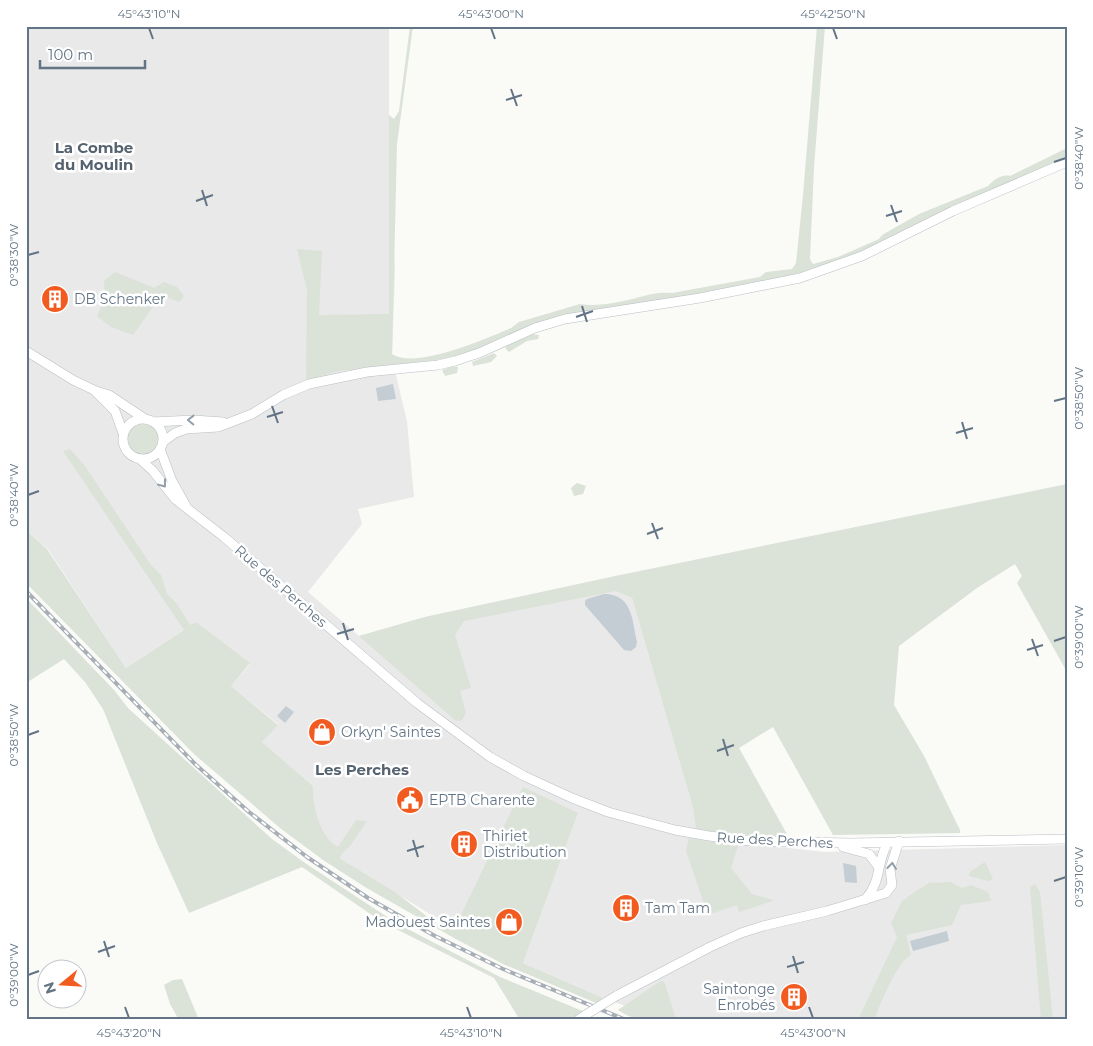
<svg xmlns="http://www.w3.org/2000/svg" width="1093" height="1046" viewBox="0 0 1093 1046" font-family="Montserrat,sans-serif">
<rect width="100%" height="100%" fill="#fafaf7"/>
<path fill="#e8e9e8" d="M26,26h363v170l6,72 -3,90 15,64 7,75 -56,12 4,15 -54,68 51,44 66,-19 200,-43 68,234 4,29 127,15 243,-7v175h-391l-28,-6 -45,-16 -80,-35 55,-150 -124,116 -113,-70 -53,-41 25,-32 -51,-44 16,-18 -47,-38 19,-22 -54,-42 -70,46 -78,-119 -22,-19z"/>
<g fill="#dbe2d8">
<path d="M410,26h3l-16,118 -5,210c23,16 95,-16 119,-26l8,-6 61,-18c18,3 41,-2 60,-7 12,-3 18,-5 32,-4l88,-16 6,-5 26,-3 4,-6 7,-68 14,-169h8l-11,141 -4,92 3,5 25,-7 41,-18 3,-4 37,-21 69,-28c6,-6 13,-12 22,-10l57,-28v9l-136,60 -82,41 -26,9 -66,17 -146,24 -166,51 -106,12 -33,9 1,-90 -10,-41 25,2 -3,64 70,-1v-199l5,4 5,-8z"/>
<path d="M115,272l39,16 10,-6 13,5 7,9 -5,6 -18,-7 -28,40 -22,-8 -14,-11 8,-17 -1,-18z"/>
<path d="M532,334l7,1 -1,4 -11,2 -18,11 -4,-4 6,-5z"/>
<path d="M494,353l3,3 -6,6 -18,4 -1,-4z"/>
<path d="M453,366l5,1 -1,6 -12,3 -3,-6z"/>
<circle cx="143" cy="440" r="16"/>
<path d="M70,449l15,17 66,99 10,10 6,19 10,10 13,21 6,-3 54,41 -19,23 47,39 -16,17 51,44c-1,20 7,51 25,61l18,-27 11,1 -17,25 -7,6 -3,5 1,2 54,33 42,32 17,5 69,-142 55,26 -55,150 80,35 -7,5 -93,-39 -49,-26 -89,-51 -42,-27 -43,-32 -86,-74 -168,-171v-53l21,19 79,119 58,-38 -121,-179z"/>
<path d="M577,483l9,3 -3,8 -9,2 -3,-8z"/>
<path d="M1067,484v188l-50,-89 5,-7 -7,-12 -38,24 -78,58 -5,59 30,51 36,74v3l-127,2 -60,-108 -34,21 49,88h-29l-63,-6 -3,-22 -61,-210 -16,-7 -152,30 -9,14 16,53 -11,3 6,22 -4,7 -6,1 -97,-85 66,-19 200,-43z"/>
<path d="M26,598l88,92 14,18 144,131 33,24 93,61 102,53 85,35 -13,8h-52l-26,-42 -112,-56 -80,-55 -113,46 -32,-70 -54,-134 -18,-27 -21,-23 -38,24z"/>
<path d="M689,838l49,8 -7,22 21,26 21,6 -1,1 -33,11 -2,-7 -29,10 -22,-64z"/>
<path d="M985,862l8,17 -5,2 -19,-5 1,-4z"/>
<path d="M950,882l12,6 9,-3 17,7 3,9 -30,4 -9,20 -46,10 5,20c-15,8 -30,48 -37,65h-16l39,-83 -6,-14 11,-22 14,-10 13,-8z"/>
<path d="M1035,884l5,8 13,128h-12l-11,-133z"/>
<path d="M182,979l17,41h-20l-9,-16 -6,-19 9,-5z"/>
<path d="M662,980l3,4 11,36c-22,0 -39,3 -58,-10z"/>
</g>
<g fill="#c3cdd3">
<path d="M393,384l3,15 -18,2 -2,-13z"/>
<path d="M604,594c29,0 28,27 33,48l-1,5 -5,4 -7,-1 -39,-45v-4l2,-2z"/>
<path d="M286,706l8,6 -9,11 -8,-7z"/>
<path d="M843,863l13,3 1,17 -12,-1z"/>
<path d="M947,931l2,10 -36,10 -3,-10z"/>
</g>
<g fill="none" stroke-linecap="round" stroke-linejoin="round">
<g stroke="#b9bfc4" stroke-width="10">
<g id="secondary">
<path d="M26,351l47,29 23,11 13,4 36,24"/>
<path d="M96,392l19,19 8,22"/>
<circle cx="143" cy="439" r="20"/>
<path d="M153,422l40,-2 30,2"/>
<path d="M163,442l12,-9 11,-4 32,-2 34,-13 31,-19 26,-11 58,-12 71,-7 17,-4 24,-8 56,-25 30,-9 135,-21 100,-20 62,-22 91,-45 114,-49"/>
<path d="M160,449l12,32 14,25"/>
<path d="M140,459l13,12 22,28 49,38 193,166 73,54 34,19 48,22 36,14 67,18 34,6 42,5 100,2 216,-4"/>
<path d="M843,847l26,7 9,12"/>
<path d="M865,900c18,-21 10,-35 23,-58"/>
<path d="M616,996l94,-49 31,-14 22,-7 64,-15 59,-18 6,-8 -2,-16 9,-28"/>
<path d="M578,1020l9,-6"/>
</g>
</g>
<use href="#secondary" stroke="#fff" stroke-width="9"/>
<g stroke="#a7aeb5" stroke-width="4">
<path id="rail" d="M26,591l169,173 54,48 58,45 61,41 67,38 68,33 123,51"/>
</g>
<use href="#rail" stroke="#fff" stroke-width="2" stroke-dasharray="5.5" stroke-linecap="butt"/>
<g stroke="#b9bfc4" stroke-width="10" stroke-linecap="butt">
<path id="secondary-bridge" d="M587,1014l29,-18"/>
</g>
<use href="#secondary-bridge" stroke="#fff" stroke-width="9"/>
</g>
<defs><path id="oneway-chevron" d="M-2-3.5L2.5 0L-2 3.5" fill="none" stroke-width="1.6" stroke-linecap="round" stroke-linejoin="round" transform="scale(1.25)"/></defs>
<g stroke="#919eaa">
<use href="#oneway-chevron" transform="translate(191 420) rotate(-179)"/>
<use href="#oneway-chevron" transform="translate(163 484) rotate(53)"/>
<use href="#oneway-chevron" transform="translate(892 866) rotate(-83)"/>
</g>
<path fill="none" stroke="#627485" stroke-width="2" d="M149,28l4,11M491,28l4,11M833,28l4,11M511,89l6,17M506,100l16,-5M1054,162l12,-4M202,190l5,16M196,201l17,-6M891,205l6,17M886,216l16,-5M28,255l11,-3M582,306l5,16M576,317l17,-6M1054,401l12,-3M272,406l6,17M267,417l16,-5M962,422l5,17M956,433l17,-5M28,495l11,-4M652,523l6,16M647,534l16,-6M343,623l5,17M337,634l17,-5M1032,639l6,17M1054,641l12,-4M1027,650l16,-5M28,735l11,-4M723,739l5,17M717,751l17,-6M413,840l5,17M407,851l17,-5M1054,881l12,-4M104,941l5,16M98,952l17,-6M793,956l5,17M787,967l17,-5M28,975l11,-4M125,1007l4,11M467,1007l4,11M809,1007l4,11"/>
<defs>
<g id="building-disc" transform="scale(1.4375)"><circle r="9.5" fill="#f25b1f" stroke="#fff"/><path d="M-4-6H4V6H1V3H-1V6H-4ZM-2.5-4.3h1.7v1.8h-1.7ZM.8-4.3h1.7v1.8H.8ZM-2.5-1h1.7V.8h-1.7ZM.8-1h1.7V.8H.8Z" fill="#fff"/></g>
<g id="shop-disc" transform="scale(1.4375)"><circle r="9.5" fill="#f25b1f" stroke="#fff"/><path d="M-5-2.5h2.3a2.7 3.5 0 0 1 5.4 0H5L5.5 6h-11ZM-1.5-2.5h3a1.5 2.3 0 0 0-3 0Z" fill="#fff"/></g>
<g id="civic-disc" transform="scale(1.4375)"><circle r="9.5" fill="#f25b1f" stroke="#fff"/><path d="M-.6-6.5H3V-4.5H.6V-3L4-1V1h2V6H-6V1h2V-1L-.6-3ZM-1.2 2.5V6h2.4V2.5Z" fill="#fff"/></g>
</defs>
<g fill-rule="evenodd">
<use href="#building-disc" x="55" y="299"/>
<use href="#shop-disc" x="322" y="732"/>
<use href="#civic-disc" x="410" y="800"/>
<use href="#building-disc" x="464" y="844"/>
<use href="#building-disc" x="626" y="908"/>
<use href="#shop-disc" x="509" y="922"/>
<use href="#building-disc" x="794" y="997"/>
</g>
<g text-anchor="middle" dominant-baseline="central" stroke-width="5" stroke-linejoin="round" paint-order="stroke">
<g font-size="14" fill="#627485" stroke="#fff" text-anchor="start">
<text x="74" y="299">DB Schenker</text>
<text x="341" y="732">Orkyn' Saintes</text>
<text x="429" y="800">EPTB Charente</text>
<text x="483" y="836">Thiriet<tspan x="483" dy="16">Distribution</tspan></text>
<text x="645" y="908">Tam Tam</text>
<text x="490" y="922" text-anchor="end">Madouest Saintes</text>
<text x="775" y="989" text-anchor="end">Saintonge<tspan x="775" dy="16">Enrobés</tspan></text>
</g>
<g font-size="14" fill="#627485" stroke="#fff">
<text transform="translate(281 586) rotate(41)">Rue des Perches</text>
<text transform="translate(775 840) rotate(3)">Rue des Perches</text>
</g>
<g font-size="15" font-weight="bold" fill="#55626f" stroke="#fff">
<text x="94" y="147">La Combe<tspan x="94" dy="17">du Moulin</tspan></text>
<text x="362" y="769">Les Perches</text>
</g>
</g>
<rect width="1093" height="1046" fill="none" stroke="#ffffff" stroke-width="55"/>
<g transform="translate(62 984) rotate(252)"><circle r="24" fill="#ffffff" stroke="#c0c7ce"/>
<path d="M0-4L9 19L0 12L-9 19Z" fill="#f25b1f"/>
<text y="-8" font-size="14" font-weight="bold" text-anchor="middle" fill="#627485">N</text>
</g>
<path d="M40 60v8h105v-8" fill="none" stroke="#627485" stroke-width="2.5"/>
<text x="48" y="60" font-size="15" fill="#627485" stroke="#ffffff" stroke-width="4" paint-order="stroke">100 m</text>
<rect x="28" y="28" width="1038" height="990" fill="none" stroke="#627485" stroke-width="2"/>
<g font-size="12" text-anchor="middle" fill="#627485">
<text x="149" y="18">45°43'10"N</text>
<text x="491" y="18">45°43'00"N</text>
<text x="833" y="18">45°42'50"N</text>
<text transform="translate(1079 158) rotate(-90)" y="4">0°38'40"W</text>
<text transform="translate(14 255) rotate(-90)" y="4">0°38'30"W</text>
<text transform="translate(1079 398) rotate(-90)" y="4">0°38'50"W</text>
<text transform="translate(14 495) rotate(-90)" y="4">0°38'40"W</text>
<text transform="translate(1079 637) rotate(-90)" y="4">0°39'00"W</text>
<text transform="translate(14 735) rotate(-90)" y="4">0°38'50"W</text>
<text transform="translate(1079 877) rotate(-90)" y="4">0°39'10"W</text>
<text transform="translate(14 975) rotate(-90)" y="4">0°39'00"W</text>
<text x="129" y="1037">45°43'20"N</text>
<text x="471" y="1037">45°43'10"N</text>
<text x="813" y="1037">45°43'00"N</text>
</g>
</svg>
